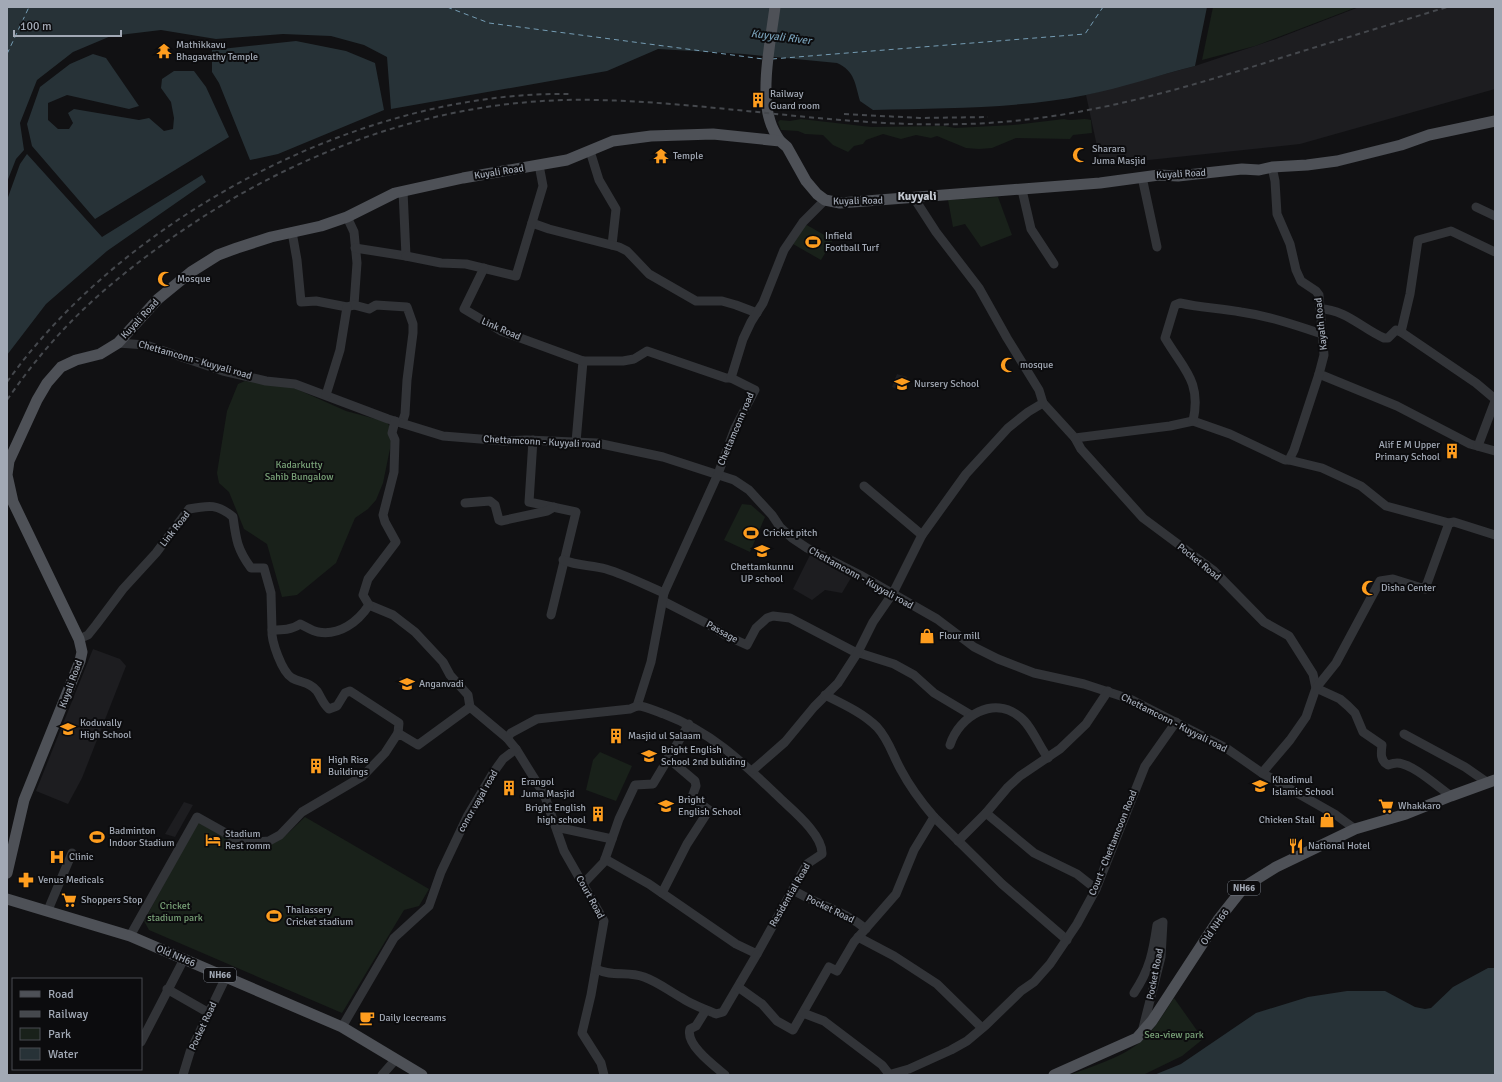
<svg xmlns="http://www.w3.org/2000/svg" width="1502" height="1082" viewBox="0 0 1502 1082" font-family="Signika,sans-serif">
<rect width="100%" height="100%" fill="#111113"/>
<g fill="#1d1d20">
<path d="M1359,7h136v82l-195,55 -199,21 -15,-70 109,-29 81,-27z"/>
<path d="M897,374l10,3 -5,14 -10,-4z"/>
<path d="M811,553l41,23 -10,17 -17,-3 -13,10 -19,-11z"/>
<path d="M93,649l27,10 6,7 -44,112 -14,26 -32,-13z"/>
<path d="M400,677l11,4 -2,7 -11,-4z"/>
<path d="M184,802l9,3 -18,32 -10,-3z"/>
</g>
<g fill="#19211a">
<path d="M1213,7h144l-102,39 -53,14z"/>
<path d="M801,119l70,8 73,-1 11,2 58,-3 51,-6c9,3 18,-2 27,1l1,13 -19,2 -3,4 -54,-1 -24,10 -13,1 -13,-1 -29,-12 -6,2 -15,-3 -15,4 -18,-5 -17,6 -3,4 -9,2 -6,6 -15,-7 -10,-10 -18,-1 -7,-3 -17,-1 -3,-8 2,-2 10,1z"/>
<path d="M998,197l14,38 -31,12 -16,-23 -12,3 -5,-27z"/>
<path d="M805,224l28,16 -12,20 -28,-16z"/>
<path d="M245,381l47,6 54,24 41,11 4,7 1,10 -9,44 -7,17 -8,9 -13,9 -19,45 -39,32 -15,2 -15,-53 -23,-15 -15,-37 -10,-9 -2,-10 10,-62 11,-27z"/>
<path d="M742,504l9,1 14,12 -15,35 -26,-12z"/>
<path d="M600,752l32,14 -16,35 -30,-11 7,-30z"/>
<path d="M305,817l124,72 -10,17 -15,4 -62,103 -193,-83 -5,-9 54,-99c18,10 45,29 68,24 15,-3 28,-19 39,-29z"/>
<path d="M1174,998l29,41 -21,17 -39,19h-73c22,-9 48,-16 68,-31 15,-11 25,-30 36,-46z"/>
</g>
<g fill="#273237">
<path d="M7,7h1200l-12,59c-36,9 -73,22 -109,29 -70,14 -142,13 -213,15l-13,-9c-5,-17 -5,-30 -23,-38l-93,-9 -86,-5 -51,22 -216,38 -4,-52 -23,-12 -33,-9 -48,-2 -67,5 -55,-9 -50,6 -38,16 -36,28 -17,43 4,27 -8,9 -9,23z"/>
<path d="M296,41l50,10 29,12 9,47 -106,44 -28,6 -31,-77 -7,-11v-22z"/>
<path d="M93,54l13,4 33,48 -10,3 -62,-14 -19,8v17l10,9h11l4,-6 -5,-10 6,-4 65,11 10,-2 15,13 9,-2 1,-11 -3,-16 -10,-14 1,-9 12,-8h20l12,16 23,50 -134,82 -63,-73 -5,-22 13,-37 30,-23z"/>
<path d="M27,154l75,83 100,-62 4,7 -99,69 -61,53 -39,51v-155l13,-36z"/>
<path d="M1488,968h7v107h-341l27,-11 75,-51 52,-16 39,-6h38l30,16 10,2 6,-1 22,-21z"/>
</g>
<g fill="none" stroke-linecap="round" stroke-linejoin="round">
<g stroke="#759cb3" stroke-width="1" stroke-dasharray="5 4" stroke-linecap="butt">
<path d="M447,7l42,16 274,36"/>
<path d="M7,54l22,-47"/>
<path d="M772,59l313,-25 18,-27"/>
</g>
<g stroke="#323438" stroke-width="9">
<path d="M590,151l9,29 17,29 -4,36"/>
<path d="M1272,167l3,14 2,33 13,30 6,26 5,11 15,10 3,4 5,60 -5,19 78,32 73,38 25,7"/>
<path d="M1142,177l15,70"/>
<path d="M1022,190l9,39 23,35"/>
<path d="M1476,207l19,9"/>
<path d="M347,217l7,15 3,31 -3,42"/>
<path d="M532,223l17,6 70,18 8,4 22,23 47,27h26l14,4 21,8"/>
<path d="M292,232l5,28 4,42 15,-1 31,6 7,-2 15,4 7,-4 31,2 6,17v9l-6,47 -2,34 -3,9"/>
<path d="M355,248l51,8 -3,-65"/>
<path d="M406,256l35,7 25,1 50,12 27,-90 -4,-21"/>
<path d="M484,268l-20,41 37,22 82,30 -7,81"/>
<path d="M1320,309c25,0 43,20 64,29h4l8,-8 5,2 75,51 19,16"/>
<path d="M1401,332l9,-38 8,-54 33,-9 44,21"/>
<path d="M118,343l28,2 77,26 43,10 29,3 93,35 55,17 62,5 22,-1 70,3 66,14 71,23 15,10 23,25 8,12 12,11 15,10 53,27 77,44 37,28 24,12 36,14 50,11 46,15 96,49 36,25 74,42 19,14"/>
<path d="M583,361h40l11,-2 13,-8 79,27h5"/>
<path d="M326,395l14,-45 7,-43"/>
<path d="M1043,403l32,35 95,-12 23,-5 37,13 55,26h4l5,-10 25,-76"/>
<path d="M395,421l-3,12 3,7 -1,32 -11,43 2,7 11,20 -28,37 -5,16 6,10 24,10 22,17 28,30 7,13 18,20 2,12"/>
<path d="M1193,421c9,-40 -10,-52 -28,-83l10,-33 5,-2c22,5 40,5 61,9 28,4 54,13 81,22"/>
<path d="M1075,438l6,11 62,69 70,52 51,52 25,14 24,38 3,14 24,11 8,7 7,7 8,19 19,13c-1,8 -2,16 6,20 3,-1 7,-2 9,-2 15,0 41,24 54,33"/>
<path d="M533,440l-4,62 47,10 -25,103"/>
<path d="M1478,446l17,-45"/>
<path d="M1289,460l33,8 39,18 25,20 63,17 5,-1 41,13"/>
<path d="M864,486l58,49"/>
<path d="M465,503l25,-2 5,4 4,15 2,1 46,-10 7,-4"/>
<path d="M563,560c15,6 28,5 43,9 20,6 39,16 58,24"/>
<path d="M663,601l43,22 21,13 20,9 9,-17 11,-10 6,-2 17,2 63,33 41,13 20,11 20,18 37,22"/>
<path d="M272,630c-1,11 10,42 20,48 9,5 18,4 25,13 4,6 6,13 12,18l8,-3 8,-13 5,-2 49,32 -1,10"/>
<path d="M79,639l9,-4 8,-10 27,-36 33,-36 33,-44c20,-4 29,-5 44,8 3,22 4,32 18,51h13l7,25 1,37c10,0 20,0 28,-6 5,2 12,7 18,8 21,4 40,-10 51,-27"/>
<path d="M637,706l14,-44 13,-69 54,-119 17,-46 20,-38 -24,-12 12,-39 8,-17 12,-19 21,-53 19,-28 22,-22"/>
<path d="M1404,734l61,33 23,16"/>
<path d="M507,738l4,-5 26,-14 93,-10c3,-1 6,-3 8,-3 8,0 19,6 26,8 50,19 82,52 119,87 13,12 40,35 39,53l-15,10 -50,90 -21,-10 -74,-51"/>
<path d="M950,745c9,-29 44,-50 70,-28 11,8 19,29 28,41"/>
<path d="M516,749l28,45 20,57 40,70 -13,74 -9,38 19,30 3,12"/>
<path d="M753,770l32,-28 29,-35 24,-24 20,-31 15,-30 20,-29 29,-58 44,-61 42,-46 20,-16 15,-9 -4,-13 -32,-52 -28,-50 -43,-56 -22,-34"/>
<path d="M1262,773l28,-33 16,-23 10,-29 20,-25 44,-82 13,-2 32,10 24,-66"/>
<path d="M986,813l48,40 43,21 19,15"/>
<path d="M934,817l68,67 65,56"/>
<path d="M556,827l56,12"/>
<path d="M958,841l28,-28 22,-26 12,-11 40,-27 26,-25 22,-33"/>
<path d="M605,859l44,25 13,9 25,-49 22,-34 -17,-13 4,-11 -1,-5 -27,-23"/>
<path d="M583,884l21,-22 15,-43 16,-34 18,-1 36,-60"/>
<path d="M793,890c24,15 50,20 73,39"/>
<path d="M48,910l24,-57"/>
<path d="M130,936l67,-119 41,23 18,2 13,-1 11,-6 22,-23 61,-36 22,-23 13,-20 20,12 52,-38 37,31 9,11 -13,10 -10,14 -25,42 -27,57 -12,34 -35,32 -52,89"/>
<path d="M858,937l36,19 43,28 45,44"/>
<path d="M596,969c16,8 32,2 48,8 14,5 25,14 38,21 10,7 23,11 34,16l7,-2 34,-58"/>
<path d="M738,987l24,17 15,17 16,9 36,-63 8,4 17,-29 42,-48 18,-44 20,-33c-12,-14 -24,-30 -33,-47 -8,-14 -12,-30 -24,-43 -14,-14 -34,-23 -52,-32"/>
<path d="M167,989l42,24"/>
<path d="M1134,993c16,-24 19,-41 23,-68l6,-3 -2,35 -19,75"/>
<path d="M706,1010l-10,16 -6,3c-5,15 23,36 35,46"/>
<path d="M803,1013l21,8 58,44 7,9"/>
<path d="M141,1042l43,-83"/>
<path d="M183,1075l7,-23 36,-75"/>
<path d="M382,1075l14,-16"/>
<path d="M888,1075l21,-6 42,-19 16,-9 19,-16 35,-34 13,-9 16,-18 27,-40 19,-35 49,-123 31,-44"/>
</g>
<g stroke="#4e5157" stroke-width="11">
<path d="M775,7c-4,31 -15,84 -5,114 2,7 6,14 10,20"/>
<path d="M7,873l17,-73 56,-139 2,-9 -3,-13 -66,-137 -6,-27 2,-14 28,-61 10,-17 14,-16 15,-7 24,-6 18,-11 40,-44 33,-27 27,-17 19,-7 34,-11 50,-11 26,-9 48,-24 68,-15 104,-18 46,-19 38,-5 62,-2 67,7 7,6 19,34 11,13 8,6 15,3 260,-20 59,-8 19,1 64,-7 17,1 13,-3 35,-2 30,-4 64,-16 28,-10 66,-14"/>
<path d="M7,899l123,37 212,91 80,48"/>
<path d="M1054,1075l83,-37 15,-17 66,-101 26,-33 32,-20 79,-38 51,-15 45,-18 44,-16"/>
</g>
<g stroke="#45484d" stroke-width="2" stroke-dasharray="5 4" stroke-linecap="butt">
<path d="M844,114l76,4 68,-1"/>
<path d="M7,382c120,-168 358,-292 564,-288"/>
<path d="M7,400c49,-71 97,-114 166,-163 124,-87 271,-141 424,-137 135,3 269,33 405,22 99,-8 193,-37 288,-67 52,-16 105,-32 157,-48"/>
</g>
</g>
<defs>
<g id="temple-bare" transform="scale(1.2)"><path d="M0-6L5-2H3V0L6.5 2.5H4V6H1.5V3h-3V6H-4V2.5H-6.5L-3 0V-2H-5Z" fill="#fe9d1e" stroke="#0c0c0e" stroke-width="2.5" paint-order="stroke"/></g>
<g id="building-bare" transform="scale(1.2)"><path d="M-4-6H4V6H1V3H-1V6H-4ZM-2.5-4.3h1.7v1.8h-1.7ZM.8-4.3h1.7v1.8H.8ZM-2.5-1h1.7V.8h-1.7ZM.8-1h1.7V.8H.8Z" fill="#fe9d1e" stroke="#0c0c0e" stroke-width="2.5" paint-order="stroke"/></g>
<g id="mosque-bare" transform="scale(1.2)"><path d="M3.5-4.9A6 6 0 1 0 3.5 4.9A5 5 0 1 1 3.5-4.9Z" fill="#fe9d1e" stroke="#0c0c0e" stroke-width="2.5" paint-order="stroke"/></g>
<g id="stadium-bare" transform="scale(1.2)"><path d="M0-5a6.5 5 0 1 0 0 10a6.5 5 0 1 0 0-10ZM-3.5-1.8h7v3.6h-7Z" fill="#fe9d1e" stroke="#0c0c0e" stroke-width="2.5" paint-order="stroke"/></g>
<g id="school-bare" transform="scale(1.2)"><path d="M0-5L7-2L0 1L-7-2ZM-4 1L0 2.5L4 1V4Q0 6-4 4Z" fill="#fe9d1e" stroke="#0c0c0e" stroke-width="2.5" paint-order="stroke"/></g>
<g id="shop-bare" transform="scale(1.2)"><path d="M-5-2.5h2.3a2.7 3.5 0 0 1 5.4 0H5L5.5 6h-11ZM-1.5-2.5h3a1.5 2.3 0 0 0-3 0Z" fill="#fe9d1e" stroke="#0c0c0e" stroke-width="2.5" paint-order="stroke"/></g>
<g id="supermarket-bare" transform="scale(1.2)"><path d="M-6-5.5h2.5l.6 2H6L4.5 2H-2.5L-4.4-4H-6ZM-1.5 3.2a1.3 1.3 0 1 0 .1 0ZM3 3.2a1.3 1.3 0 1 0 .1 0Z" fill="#fe9d1e" stroke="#0c0c0e" stroke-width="2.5" paint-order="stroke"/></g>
<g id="hotel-bare" transform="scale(1.2)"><path d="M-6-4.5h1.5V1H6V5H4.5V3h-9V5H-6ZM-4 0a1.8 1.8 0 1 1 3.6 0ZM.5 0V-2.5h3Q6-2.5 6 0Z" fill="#fe9d1e" stroke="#0c0c0e" stroke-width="2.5" paint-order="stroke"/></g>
<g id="restaurant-bare" transform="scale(1.2)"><path d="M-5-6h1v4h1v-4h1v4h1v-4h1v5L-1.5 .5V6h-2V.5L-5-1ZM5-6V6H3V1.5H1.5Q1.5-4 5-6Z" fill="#fe9d1e" stroke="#0c0c0e" stroke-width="2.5" paint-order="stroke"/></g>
<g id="hospital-bare" transform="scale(1.2)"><path d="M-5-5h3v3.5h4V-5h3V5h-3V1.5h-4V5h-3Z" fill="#fe9d1e" stroke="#0c0c0e" stroke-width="2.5" paint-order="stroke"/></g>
<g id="pharmacy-bare" transform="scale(1.2)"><path d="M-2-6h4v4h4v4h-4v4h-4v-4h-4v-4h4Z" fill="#fe9d1e" stroke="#0c0c0e" stroke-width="2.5" paint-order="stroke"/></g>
<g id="cafe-bare" transform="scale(1.2)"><path d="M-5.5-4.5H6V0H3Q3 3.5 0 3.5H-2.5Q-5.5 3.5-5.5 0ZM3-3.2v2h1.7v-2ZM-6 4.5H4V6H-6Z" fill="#fe9d1e" stroke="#0c0c0e" stroke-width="2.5" paint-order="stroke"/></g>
</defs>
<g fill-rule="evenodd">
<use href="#temple-bare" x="164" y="51"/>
<use href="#building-bare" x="758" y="100"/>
<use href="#mosque-bare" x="1080" y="155"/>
<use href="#temple-bare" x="661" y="156"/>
<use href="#stadium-bare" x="813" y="242"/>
<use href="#mosque-bare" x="165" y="279"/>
<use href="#mosque-bare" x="1008" y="365"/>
<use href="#school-bare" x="902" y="384"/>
<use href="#building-bare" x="1452" y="451"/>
<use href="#stadium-bare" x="751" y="533"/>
<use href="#school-bare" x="762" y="551"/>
<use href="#mosque-bare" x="1369" y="588"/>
<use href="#shop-bare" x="927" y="636"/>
<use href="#school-bare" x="407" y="684"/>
<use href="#school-bare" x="68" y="729"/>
<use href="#building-bare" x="616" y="736"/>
<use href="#school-bare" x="649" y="756"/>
<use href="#building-bare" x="316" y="766"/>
<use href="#school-bare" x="1260" y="786"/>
<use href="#building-bare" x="509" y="788"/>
<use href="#school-bare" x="666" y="806"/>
<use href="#supermarket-bare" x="1386" y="806"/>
<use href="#building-bare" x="598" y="814"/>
<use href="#shop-bare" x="1327" y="820"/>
<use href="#stadium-bare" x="97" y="837"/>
<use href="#hotel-bare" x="213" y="840"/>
<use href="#restaurant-bare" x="1296" y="846"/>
<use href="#hospital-bare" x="57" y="857"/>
<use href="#pharmacy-bare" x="26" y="880"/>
<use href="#supermarket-bare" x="69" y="900"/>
<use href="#stadium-bare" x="274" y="916"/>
<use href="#cafe-bare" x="367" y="1018"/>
</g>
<g text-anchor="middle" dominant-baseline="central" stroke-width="4" stroke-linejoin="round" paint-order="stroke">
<g fill="#0c0c0e" stroke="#757a83" stroke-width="1">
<rect x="1228" y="881" width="32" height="14" rx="3"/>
<rect x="204" y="968" width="32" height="14" rx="3"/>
</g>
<g font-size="9" font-weight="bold" fill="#a2a9b5">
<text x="1244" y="888">NH66</text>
<text x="220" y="975">NH66</text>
</g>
<g font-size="10" fill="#a2a9b5" stroke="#0c0c0e" text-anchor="start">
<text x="176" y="45">Mathikkavu<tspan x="176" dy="12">Bhagavathy Temple</tspan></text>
<text x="770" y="94">Railway<tspan x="770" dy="12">Guard room</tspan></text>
<text x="1092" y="149">Sharara<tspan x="1092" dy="12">Juma Masjid</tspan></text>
<text x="673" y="156">Temple</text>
<text x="825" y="236">Infield<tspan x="825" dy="12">Football Turf</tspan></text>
<text x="177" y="279">Mosque</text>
<text x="1020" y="365">mosque</text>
<text x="914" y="384">Nursery School</text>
<text x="1440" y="445" text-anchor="end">Alif E M Upper<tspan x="1440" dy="12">Primary School</tspan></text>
<text x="763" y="533">Cricket pitch</text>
<text x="762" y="567" text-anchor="middle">Chettamkunnu<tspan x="762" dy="12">UP school</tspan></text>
<text x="1381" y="588">Disha Center</text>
<text x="939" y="636">Flour mill</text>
<text x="419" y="684">Anganvadi</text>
<text x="80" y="723">Koduvally<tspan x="80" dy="12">High School</tspan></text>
<text x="628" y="736">Masjid ul Salaam</text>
<text x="661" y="750">Bright English<tspan x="661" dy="12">School 2nd buliding</tspan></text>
<text x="328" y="760">High Rise<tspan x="328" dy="12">Buildings</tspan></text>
<text x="1272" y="780">Khadimul<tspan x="1272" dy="12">Islamic School</tspan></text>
<text x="521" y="782">Erangol<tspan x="521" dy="12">Juma Masjid</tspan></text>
<text x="678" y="800">Bright<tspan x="678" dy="12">English School</tspan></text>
<text x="1398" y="806">Whakkaro</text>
<text x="586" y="808" text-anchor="end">Bright English<tspan x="586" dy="12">high school</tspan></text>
<text x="1315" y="820" text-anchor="end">Chicken Stall</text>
<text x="109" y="831">Badminton<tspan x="109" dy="12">Indoor Stadium</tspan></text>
<text x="225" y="834">Stadium<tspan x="225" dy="12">Rest romm</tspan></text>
<text x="1308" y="846">National Hotel</text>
<text x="69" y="857">Clinic</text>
<text x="38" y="880">Venus Medicals</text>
<text x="81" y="900">Shoppers Stop</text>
<text x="286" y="910">Thalassery<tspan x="286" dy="12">Cricket stadium</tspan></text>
<text x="379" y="1018">Daily Icecreams</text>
</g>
<g font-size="10" fill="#a2a9b5" stroke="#0c0c0e">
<text transform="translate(499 172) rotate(-9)">Kuyali Road</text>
<text transform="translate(1181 174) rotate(-3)">Kuyali Road</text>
<text transform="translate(858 201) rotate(-1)">Kuyali Road</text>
<text transform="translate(140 319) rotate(-47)">Kuyali Road</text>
<text transform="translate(1321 324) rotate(-96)">Kayath Road</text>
<text transform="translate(501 329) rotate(24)">Link Road</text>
<text transform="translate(195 360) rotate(16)">Chettamconn - Kuyyali road</text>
<text transform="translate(736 429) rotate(-67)">Chettamconn road</text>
<text transform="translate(542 442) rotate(3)">Chettamconn - Kuyyali road</text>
<text transform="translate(175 529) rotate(-52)">Link Road</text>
<text transform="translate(1199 562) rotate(39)">Pocket Road</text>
<text transform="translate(861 578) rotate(29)">Chettamconn - Kuyyali road</text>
<text transform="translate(722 632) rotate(29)">Passage</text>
<text transform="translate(71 684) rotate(-70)">Kuyali Road</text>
<text transform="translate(1174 723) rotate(27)">Chettamconn - Kuyyali road</text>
<text transform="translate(478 801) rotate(-60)">conor vayal road</text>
<text transform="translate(1113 843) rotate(-68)">Court - Chettamcoon Road</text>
<text transform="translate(790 895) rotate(-60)">Residential Road</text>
<text transform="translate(590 897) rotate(61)">Court Road</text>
<text transform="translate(830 909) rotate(26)">Pocket Road</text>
<text transform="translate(1215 927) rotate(-55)">Old NH66</text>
<text transform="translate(176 956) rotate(23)">Old NH66</text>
<text transform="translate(1155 974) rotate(-79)">Pocket Road</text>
<text transform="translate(203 1026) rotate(-65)">Pocket Road</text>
</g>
<g font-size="10" fill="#78a177" stroke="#0c0c0e">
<text x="299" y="465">Kadarkutty<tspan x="299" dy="12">Sahib Bungalow</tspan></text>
<text x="175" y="906">Cricket<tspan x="175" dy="12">stadium park</tspan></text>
<text x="1174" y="1035">Sea-view park</text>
</g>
<g font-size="11" font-style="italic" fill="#759cb3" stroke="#0c0c0e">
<text transform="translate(781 37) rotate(7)">Kuyyali River</text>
</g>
<g font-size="12" font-weight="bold" fill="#c3c8d0" stroke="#0c0c0e">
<text x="917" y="196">Kuyyali</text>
</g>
</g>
<rect width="1502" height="1082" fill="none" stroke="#a2a9b5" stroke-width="16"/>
<rect x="12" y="978" width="130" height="92" fill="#0c0c0e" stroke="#484b51"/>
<rect x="20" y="991" width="20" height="6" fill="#4e5157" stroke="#484b51"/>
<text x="48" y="998" font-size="12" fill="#a2a9b5">Road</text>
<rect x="20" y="1011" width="20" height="6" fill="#45484d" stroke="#484b51"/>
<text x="48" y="1018" font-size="12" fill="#a2a9b5">Railway</text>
<rect x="20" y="1028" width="20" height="12" fill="#19211a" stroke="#484b51"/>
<text x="48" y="1038" font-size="12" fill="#a2a9b5">Park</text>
<rect x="20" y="1048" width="20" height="12" fill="#273237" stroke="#484b51"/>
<text x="48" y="1058" font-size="12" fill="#a2a9b5">Water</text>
<path d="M14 30v6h107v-6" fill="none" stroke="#a2a9b5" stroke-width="2"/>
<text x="20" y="30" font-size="12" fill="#a2a9b5" stroke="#0c0c0e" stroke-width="3" paint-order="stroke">100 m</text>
</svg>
